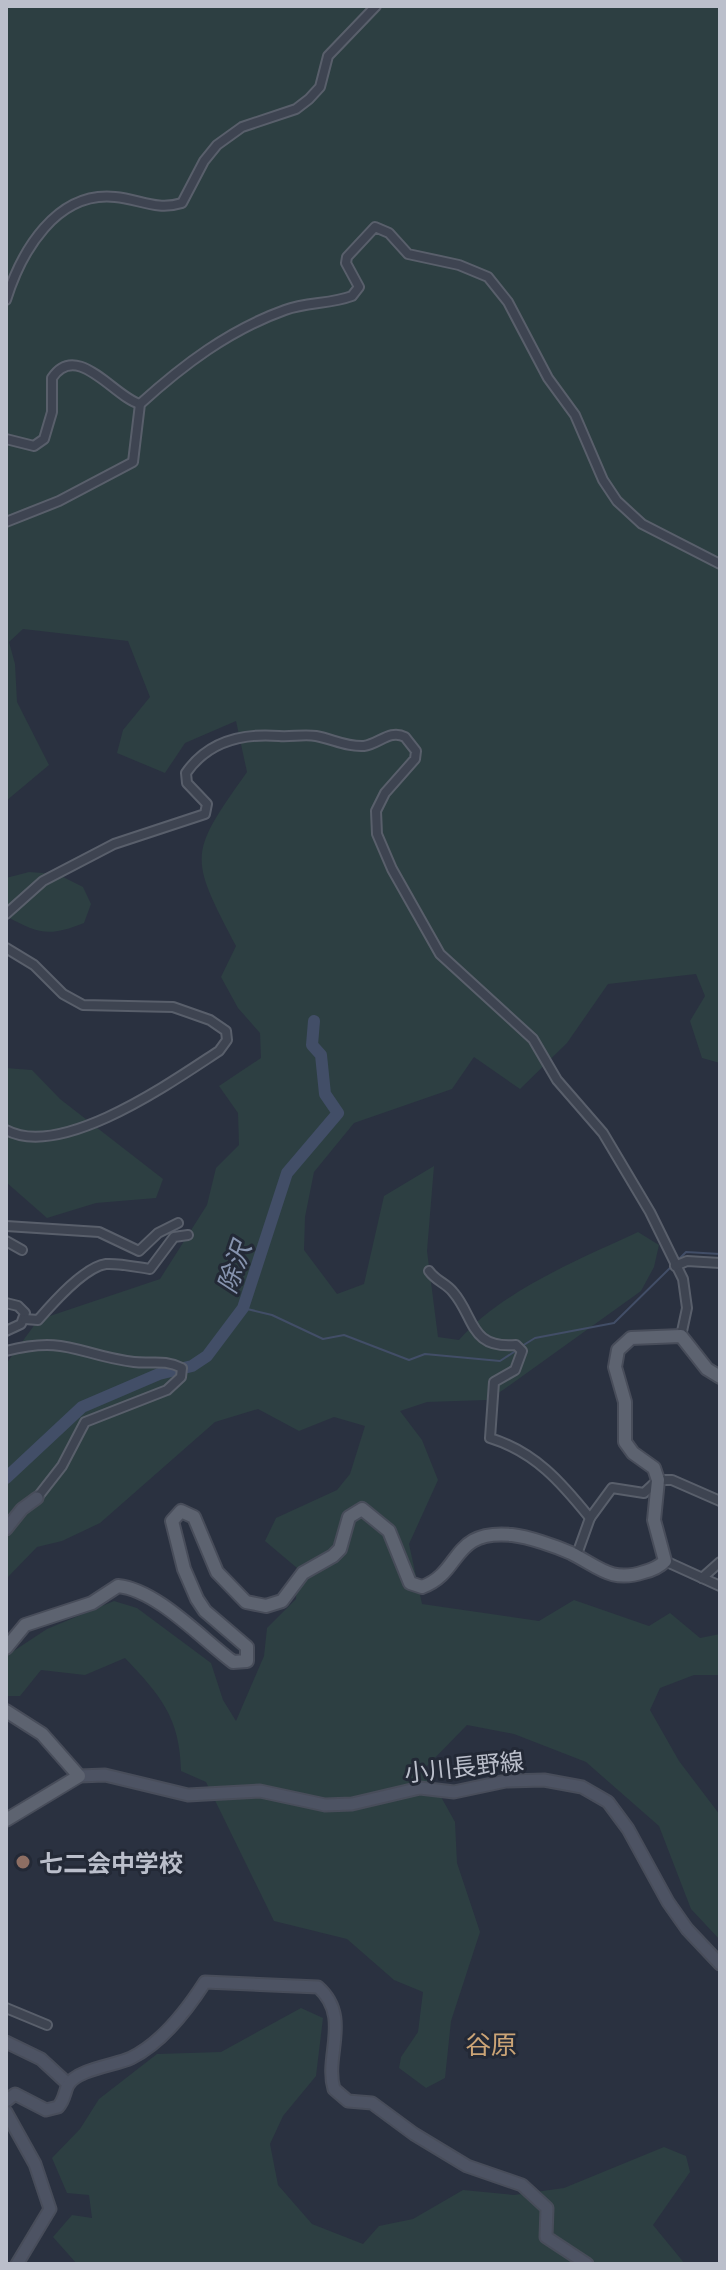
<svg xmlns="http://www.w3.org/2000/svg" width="726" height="2270" viewBox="0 0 726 2270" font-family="Barlow,'Noto Sans JP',sans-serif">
<rect width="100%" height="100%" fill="#2a3140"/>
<g fill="#2d3f42">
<path d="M6,6h714v1057l-18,-5 -12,-37 15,-25 -9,-22 -88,10 -41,59 -47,46 -46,-32 -22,32 -98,34 -40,49 -9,45 -1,33 33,44 27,-10 20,-88 50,-30 -7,85 11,86 21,3c44,-50 119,-80 179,-108l21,13 -5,22 -13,24 -138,99 -16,10 -60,2 -27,9 22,29 16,40 -29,64 13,60 117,17 35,-21 75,26 21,-13 30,25 20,-4v41h-26l-34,13 -10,22 29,51 41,54v125l-29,-31 -32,-83 -73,-64 -72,-28 -47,-9 -42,43 30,54 2,41 23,69 -29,89 -6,57 -19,10 -27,-20 2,-11 17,-25 5,-40 -29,-12 -47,-41 -73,-18 -68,-139 -25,-11c-1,-54 -21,-76 -56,-113l-40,17 -44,-5 -21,26h-14v-40l41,-27 67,-28 23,7 74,55 12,37 13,21 28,-65 3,-28 29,-29 1,-31 -32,-27 11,-23 61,-28 13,-16 15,-48 -31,-9 -35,14 -41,-22 -43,13 -115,101 -38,18 -25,6 -31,32v-215l32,-44 122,-41 47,-74 9,-37 23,-23 -1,-32 -19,-27 42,-28 -1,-25 -22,-25 -17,-31 15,-31c-47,-90 -48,-91 11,-174l-11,-51 -51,22 -20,30 -48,-20 6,-23 27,-33 -22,-56 -105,-12 -14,13 6,22 2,38 32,63 -43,36z"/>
<path d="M29,872l28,2 26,13 8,17 -7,19c-35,14 -46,11 -78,-7v-38z"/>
<path d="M6,1068l26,2 28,29 103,80 -7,19 -60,5 -49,15 -41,-36z"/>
<path d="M301,2008l22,10 -7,58 -33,40 -13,28 8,41 34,39 51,20 16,-18 34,-7 50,-29 51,5 50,-7 100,-41 22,9 4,16 -37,53 32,39h-608l-24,-27 19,-22 20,3 -3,-23 -22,-2 -15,-35 28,-29 19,-30 58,-45 64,-2z"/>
</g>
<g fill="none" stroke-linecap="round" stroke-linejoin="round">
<g stroke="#424e67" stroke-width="2">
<path d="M677,1261l9,-9 34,2"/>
<path d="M243,1308l29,7 51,24 21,-4 65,25 16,-6 75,7 17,-11"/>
<path d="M522,1346l13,-8 79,-15 58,-57"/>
</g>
<path stroke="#424e67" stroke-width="12" d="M6,1478l76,-71 77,-33 33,-8 15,-10 36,-48 44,-135 51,-60 -13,-19 -4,-39 -9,-10 2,-24"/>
<g stroke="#595f6b" stroke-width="12">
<g id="street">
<path d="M6,300c15,-48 50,-109 109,-103 25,2 41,14 67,6l22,-42 13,-16 25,-18 54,-18 13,-10 11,-12 8,-31 48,-50"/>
<path d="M6,439l28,7 10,-7 8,-27v-34c25,-38 63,20 88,26"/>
<path d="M6,522l53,-21 74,-39 7,-58c43,-39 89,-74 145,-94 21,-8 46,-6 67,-14l7,-9 -13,-24 1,-6 28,-30 14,6 19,21 51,11 29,12 20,25 40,76 27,37 28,65 14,21 25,23 78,40"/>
<path d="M6,914l37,-33 71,-37 91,-30 2,-10 -20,-21 -1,-10c22,-32 56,-40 93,-37 12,1 25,-2 37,0 17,3 30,11 48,10 15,-2 26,-17 41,-9l11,14 -1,8 -30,34 -9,18 1,23 15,35 48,85 93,85 24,41 46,53 47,79 33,67 4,29 -6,28"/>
<path d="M6,948l28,17 29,29 20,11 90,2 37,13 16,11 1,9 -8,11c-46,30 -157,109 -213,79"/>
<path d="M6,1226l93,6 40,19 19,-18 20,-10"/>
<path d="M6,1241l16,9"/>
<path d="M675,1266l12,-5 33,2"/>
<path d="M429,1271c7,10 17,12 24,21 22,25 16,57 63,53l6,6 -7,19 -21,12 -4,56c45,14 71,44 100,80"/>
<path d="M6,1303l12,3 7,7 -4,11 -15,7"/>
<path d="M25,1319l13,1c14,-16 46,-53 68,-56 13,-1 30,3 44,5l24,-32 14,-2"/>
<path d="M6,1351c61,-16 72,4 128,11 18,2 30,-3 48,6l-1,9 -14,13 -82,32 -23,44 -25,32"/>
<path d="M576,1557l14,-39 22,-30 32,5 14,-13h14l48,21"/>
<path d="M665,1561l55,25"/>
<path d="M702,1578l18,-16"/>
<path d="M6,2008l41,17"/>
</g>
</g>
<g stroke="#484d5a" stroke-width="15">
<g id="secondary">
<path d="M6,1529l16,-20 15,-11"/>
<path d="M79,1776l26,-1 83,20 72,-4 65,14 27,-1 68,-16 34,4 52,-11 38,-1 38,7 26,15 20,27 40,73 19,27 33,35"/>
<path d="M6,2042l35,17 27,25"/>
<path d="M6,2101l9,-7 31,16 12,-3c7,-8 6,-14 10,-22 9,-16 49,-20 63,-27 31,-15 56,-48 74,-76l113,5c34,30 6,69 16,102l14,12 24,2 42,31 53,32 55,19 25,23 -1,29 41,27"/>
<path d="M6,2112l29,52 15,45 -33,55"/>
</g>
</g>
<g stroke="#484d5a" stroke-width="16">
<g id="primary">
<path d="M6,1648l19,-23 67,-22 26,-17c39,4 83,52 115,76l14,-1v-14l-42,-36 -8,-12 -13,-30 -12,-48 9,-10 13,6 23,55 29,30 20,4 16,-5 21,-28 30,-17 7,-7 9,-32 13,-8 27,22 21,52 12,4c41,-15 28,-58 90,-52 17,2 43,11 59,18 28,14 40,30 73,19 8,-2 15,-5 21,-11l-11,-41 4,-40 -4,-12 -21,-15 -8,-11v-40l-10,-35 3,-17 13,-12 50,-2 26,33 13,8"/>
<path d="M6,1711l36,23 37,42 -73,44"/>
</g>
</g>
<use href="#street" stroke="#3e4451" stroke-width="8"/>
<use href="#secondary" stroke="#4d5363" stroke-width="11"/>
<use href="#primary" stroke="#5d6370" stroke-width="12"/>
</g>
<circle fill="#8d6e63" stroke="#232936" stroke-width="3" cx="23" cy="1862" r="8"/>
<g text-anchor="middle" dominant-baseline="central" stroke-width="6" stroke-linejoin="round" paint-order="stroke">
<g font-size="24" fill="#bbbfcb" stroke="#232936">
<text transform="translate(464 1766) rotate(-6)">小川長野線</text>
</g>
<g font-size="24" font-weight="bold" fill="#bbbfcb" stroke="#232936" text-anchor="start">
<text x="39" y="1862">七二会中学校</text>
</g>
<g font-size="26" font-style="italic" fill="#8693ae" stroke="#232936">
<text transform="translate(233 1267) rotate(-71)">除沢</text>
</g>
<g font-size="26" fill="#cba476" stroke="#232936">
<text x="491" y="2043">谷原</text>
</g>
</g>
<rect width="726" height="2270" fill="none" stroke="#bbbfcb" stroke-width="16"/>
</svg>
